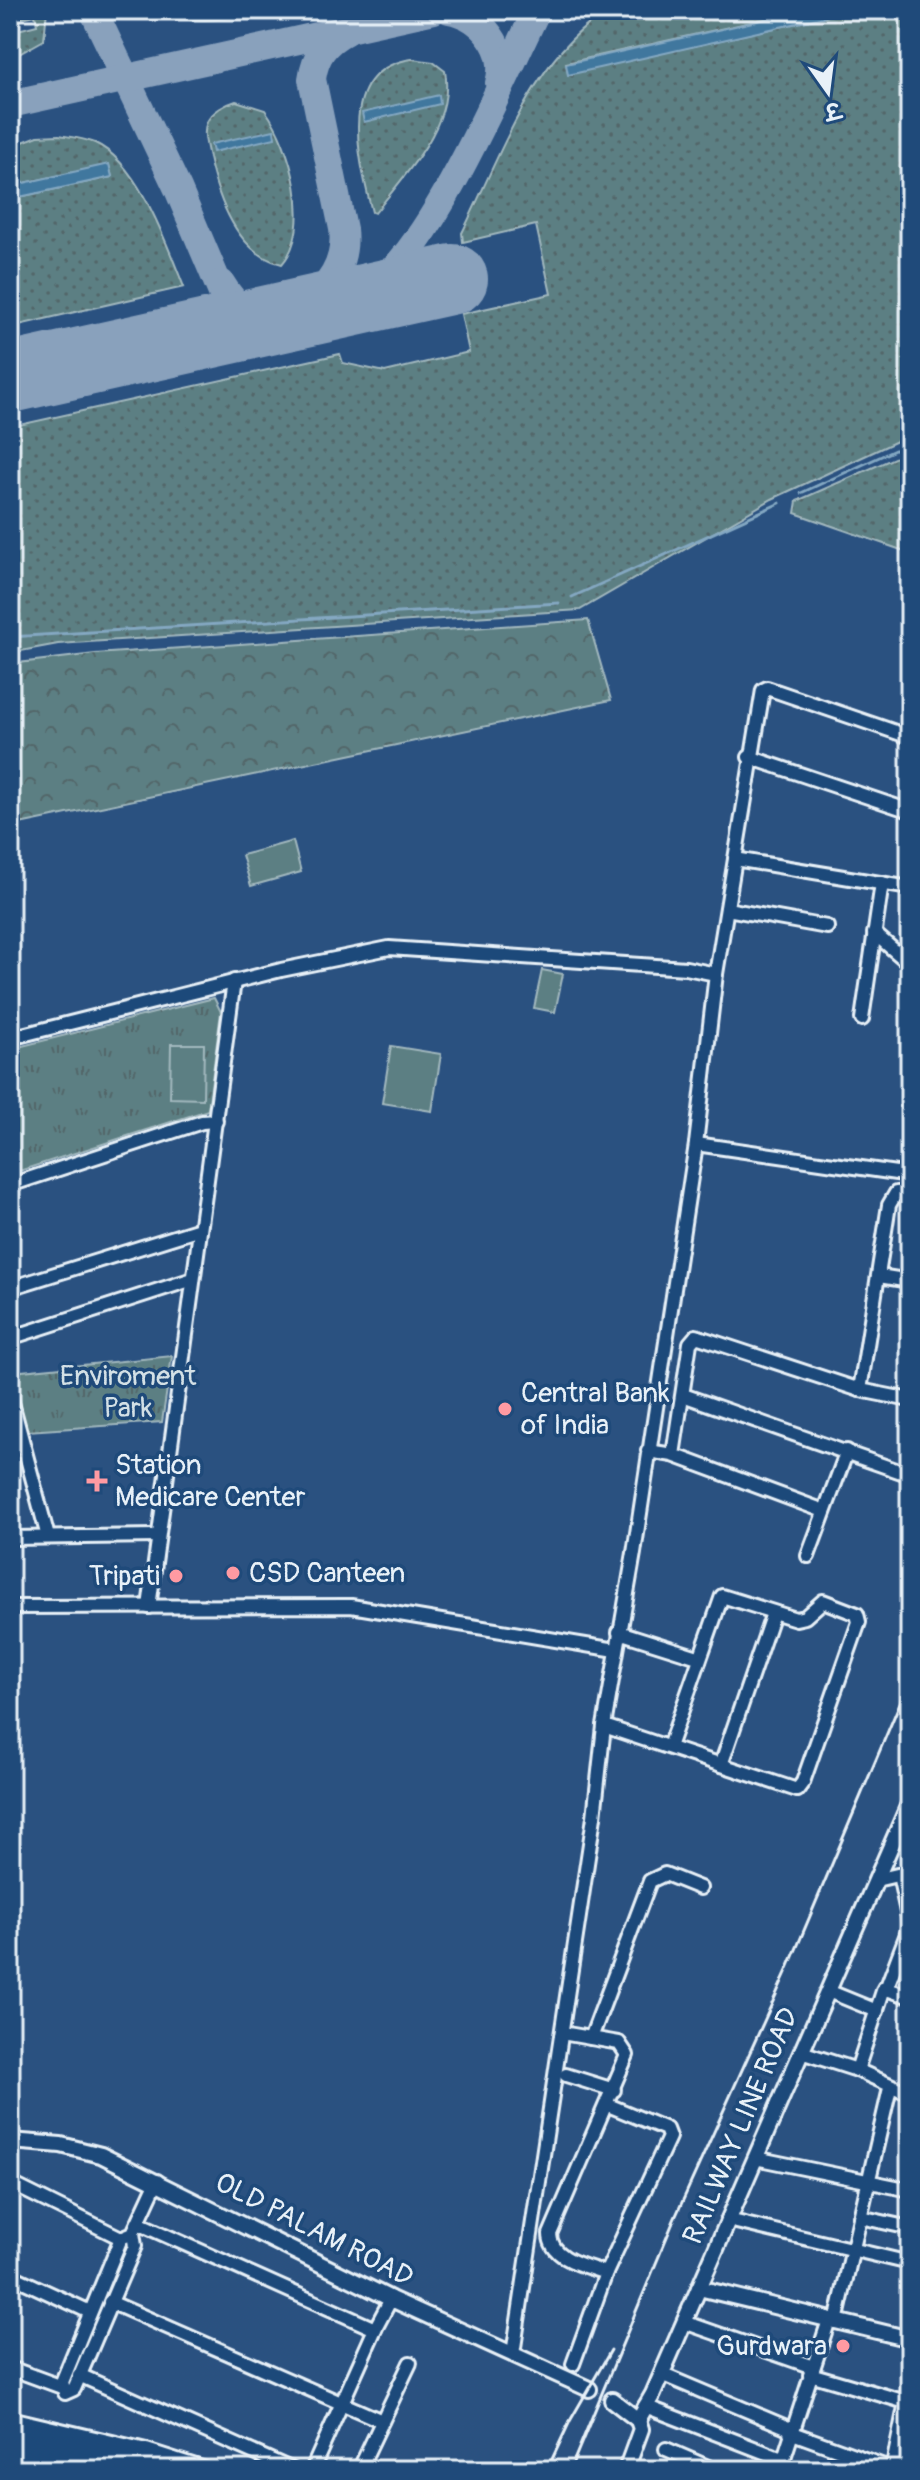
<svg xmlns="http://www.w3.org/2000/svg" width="920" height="2480" viewBox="0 0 920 2480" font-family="Pangolin,'Playpen Sans Deva',sans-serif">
<defs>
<pattern id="grass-dots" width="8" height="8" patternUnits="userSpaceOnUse" patternTransform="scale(2)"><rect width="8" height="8" fill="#5c7f83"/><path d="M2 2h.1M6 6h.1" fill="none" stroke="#526669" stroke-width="1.8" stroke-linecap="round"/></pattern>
<pattern id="forest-crowns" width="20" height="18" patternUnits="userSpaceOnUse" patternTransform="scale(2)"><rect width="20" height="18" fill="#5c7f83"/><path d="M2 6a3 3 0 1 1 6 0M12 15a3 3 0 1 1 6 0" fill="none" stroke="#526669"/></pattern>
<pattern id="park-tufts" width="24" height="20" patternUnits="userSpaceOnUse" patternTransform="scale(2)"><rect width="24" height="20" fill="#5c7f83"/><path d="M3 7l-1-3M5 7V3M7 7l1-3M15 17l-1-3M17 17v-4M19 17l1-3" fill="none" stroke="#526669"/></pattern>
</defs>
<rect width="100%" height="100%" fill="#2a5180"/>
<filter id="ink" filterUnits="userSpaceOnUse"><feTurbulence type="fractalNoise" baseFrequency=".0125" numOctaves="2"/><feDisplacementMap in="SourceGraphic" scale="16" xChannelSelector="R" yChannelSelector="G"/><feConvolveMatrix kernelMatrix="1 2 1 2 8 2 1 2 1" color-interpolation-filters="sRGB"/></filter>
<g filter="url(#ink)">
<g fill="url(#grass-dots)" stroke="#a2b8be" stroke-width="2">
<path d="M10,10h37l-3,30 -34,19v-27l27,-7 -2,-10 -25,6z"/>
<path d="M154,10h133c-44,5 -92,19 -133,0z"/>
<path d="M610,10h196l-240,53 2,11 287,-64h55v425l-138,64 -192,111 -522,34 -48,9v-226l330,-73 3,9 42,9 84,-20 -8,-38 90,-20 -15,-69 -73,17 -1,-9c37,-74 73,-182 148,-223z"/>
<path d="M412,59l21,3 12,9c10,54 -40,103 -70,142l-3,-1c-13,-53 -37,-142 40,-153z"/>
<path d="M236,101l29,9c26,35 49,118 17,154 -45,-10 -64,-66 -73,-106 -2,-12 -7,-25 -2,-36 5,-11 19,-18 29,-21z"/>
<path d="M59,135c12,2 24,3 36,8 44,20 72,102 89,144l-174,40v-128l102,-22 -3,-12 -99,21v-39l28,-11z"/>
<path d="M910,451v102l-115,-40 2,-12z"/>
</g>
<path fill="url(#forest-crowns)" stroke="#a2b8be" stroke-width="2" d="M588,620l23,80 -601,126v-162l85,-10z"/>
<g fill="url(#park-tufts)" stroke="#a2b8be" stroke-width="2">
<path d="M214,998l7,14 -13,98 -198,64v-125z"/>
<path d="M172,1356l-10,66 -135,9 -15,-59z"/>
</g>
<g fill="#5c7f83" stroke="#a2b8be" stroke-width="2">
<path d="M293,841l8,31 -50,14 -9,-31z"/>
<path d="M542,970l21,4 -8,38 -21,-4z"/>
<path d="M171,1044h33l-1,55 -33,-1z"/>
<path d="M391,1046l50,8 -9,57 -50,-8z"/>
</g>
<g fill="#41779e" stroke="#84a8c2" stroke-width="2">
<path d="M806,10h49l-287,65 -2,-11z"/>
<path d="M439,95l1,9 -76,18 -2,-9z"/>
<path d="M274,130l1,8 -62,14 -2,-8z"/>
<path d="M109,164l3,13 -102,22v-13z"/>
</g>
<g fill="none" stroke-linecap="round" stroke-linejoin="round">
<g stroke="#84a8c2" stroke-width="3">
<path d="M801,493l109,-50"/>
<path d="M572,597l208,-94"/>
<path d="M10,637l549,-34"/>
</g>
<g stroke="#89a1bc" stroke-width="28">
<path d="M93,10l85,179 47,111c5,23 -15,30 -33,38"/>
<path d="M449,10c33,6 60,39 50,73"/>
<path d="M10,104l424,-94"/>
<path d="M221,283c15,25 30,37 60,35"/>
<path d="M325,308c13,-4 28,-7 40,-14 66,-39 136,-212 172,-284"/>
<path d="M286,317c34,-20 62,-45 57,-88l-31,-150c3,-23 13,-37 34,-48"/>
</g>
<path stroke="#89a1bc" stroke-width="70" d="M10,378l443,-99"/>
<g stroke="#e8f1f8" stroke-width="18">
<g id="minor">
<path d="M749,757l161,54"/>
<path d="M735,859l175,29"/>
<path d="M727,909l100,18"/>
<path d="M874,933l36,31"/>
<path d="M862,1019l20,-136"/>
<path d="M10,1038l271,-68 108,-22 297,20 30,6"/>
<path d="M696,1144l214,31"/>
<path d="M10,1185l192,-63 14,-1"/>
<path d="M879,1276l31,5"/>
<path d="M10,1288l190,-59"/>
<path d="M10,1320l4,16"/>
<path d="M10,1338l183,-59"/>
<path d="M860,1390l29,-185 7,-12 14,-1"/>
<path d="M10,1395l38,142"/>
<path d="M683,1395l227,80"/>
<path d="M648,1451l25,4 151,56"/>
<path d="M673,1455l17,-112 6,-7 164,54 50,10"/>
<path d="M10,1538l148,-2"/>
<path d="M808,1556l39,-105"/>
<path d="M10,1607l341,-1 265,44"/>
<path d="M149,1607l85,-626"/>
<path d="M619,1632l79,25"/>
<path d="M604,1726l193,64 6,-8 56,-160 -2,-8 -34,-13 -18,16 -9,2 -74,-23 -53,151"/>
<path d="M721,1765l52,-152"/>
<path d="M899,1875l11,51"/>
<path d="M876,1880l34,-8"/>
<path d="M886,1989l24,-63"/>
<path d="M828,1991l49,20"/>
<path d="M562,2033l57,10 8,12 -77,179c0,25 36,32 56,39"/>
<path d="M591,2038l59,-157 15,-7 35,14"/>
<path d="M801,2052l56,18 27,-82 26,9"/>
<path d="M857,2070l53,24"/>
<path d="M566,2075l48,15"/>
<path d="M755,2158l155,32"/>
<path d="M10,2183l111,55"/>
<path d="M860,2217l50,11"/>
<path d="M728,2220l182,43"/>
<path d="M138,2223l237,106 -63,141"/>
<path d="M133,2233l-12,5 -59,144 3,11 9,-4 61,-143 -2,-13 24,-52"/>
<path d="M10,2275l80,37"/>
<path d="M110,2302l272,119"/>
<path d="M684,2322l129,45"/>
<path d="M836,2322l54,-234"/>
<path d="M375,2329l16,-30"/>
<path d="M513,2354l81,-537 10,-91 30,-173 62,-409 20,-170 47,-284 4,-2 143,49"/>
<path d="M573,2364l33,-91 63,-136 -3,-8 -58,-24"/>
<path d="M10,2368l52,19"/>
<path d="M661,2374l130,55"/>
<path d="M810,2374l96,28"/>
<path d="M79,2375l214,95"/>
<path d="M645,2406l137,53"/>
<path d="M790,2432l102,37"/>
<path d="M666,2449l49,21"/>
<path d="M359,2470l51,-107"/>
<path d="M780,2470l49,-150"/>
<path d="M892,2470l18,-87"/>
</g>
</g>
<g stroke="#e8f1f8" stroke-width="20">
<g id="tertiary">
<path d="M10,2141l51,4 40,10 290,144 198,90"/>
<path d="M699,2288l211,51"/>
<path d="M612,2400l26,20"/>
<path d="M10,2419l136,32 59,19"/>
<path d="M10,2454l65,16"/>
<path d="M626,2470l15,-41 -3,-9 15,-26 257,-592"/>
</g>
</g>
<g stroke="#e8f1f8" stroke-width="24">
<g id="primary">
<path d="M10,2428l152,42"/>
<path d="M10,2442l100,28"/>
</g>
</g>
<use href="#minor" stroke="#1f4a7a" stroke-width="12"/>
<use href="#tertiary" stroke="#1f4a7a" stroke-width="14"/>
<use href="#primary" stroke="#1f4a7a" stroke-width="18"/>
<g stroke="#e8f1f8" stroke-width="3">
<path d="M547,2470l23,-49 41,-71"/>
<path d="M570,2470l104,-250 115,-254 121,-287"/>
</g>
</g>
</g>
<g fill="#ff9aa2" stroke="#1f4a7a" stroke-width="3">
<circle cx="505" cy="1409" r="8"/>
<path d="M93 1469h8v8h8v8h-8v8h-8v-8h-8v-8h8z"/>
<circle cx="233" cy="1573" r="8"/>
<circle cx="176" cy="1576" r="8"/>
<circle cx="843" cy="2346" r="8"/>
</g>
<g text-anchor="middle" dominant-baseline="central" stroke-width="7" stroke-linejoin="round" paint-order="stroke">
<g font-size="28" fill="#d3e0e6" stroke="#1f4a7a">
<text x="128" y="1376">Enviroment<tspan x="128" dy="32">Park</tspan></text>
</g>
<g font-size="28" fill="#e8f1f8" stroke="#1f4a7a" text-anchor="start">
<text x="521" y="1393">Central Bank<tspan x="521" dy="32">of India</tspan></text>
<text x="115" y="1465">Station<tspan x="115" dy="32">Medicare Center</tspan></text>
<text x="249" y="1573">CSD Canteen</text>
<text x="160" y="1576" text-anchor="end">Tripati</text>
<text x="827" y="2346" text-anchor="end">Gurdwara</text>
</g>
<g font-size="28" fill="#e8f1f8" stroke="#1f4a7a">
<text transform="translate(741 2126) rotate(-67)">RAILWAY LINE ROAD</text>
<text transform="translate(314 2230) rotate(27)">OLD PALAM ROAD</text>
</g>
</g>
<rect width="920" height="2480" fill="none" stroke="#1f4a7a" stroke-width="40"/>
<rect x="20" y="20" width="880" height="2440" fill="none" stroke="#e8f1f8" stroke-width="3" filter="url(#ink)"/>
<g transform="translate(828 92) rotate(166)" stroke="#1f4a7a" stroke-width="6" paint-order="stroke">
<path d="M0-6L14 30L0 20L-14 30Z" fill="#e8f1f8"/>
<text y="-12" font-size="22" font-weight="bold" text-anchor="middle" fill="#e8f1f8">उ</text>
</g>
</svg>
